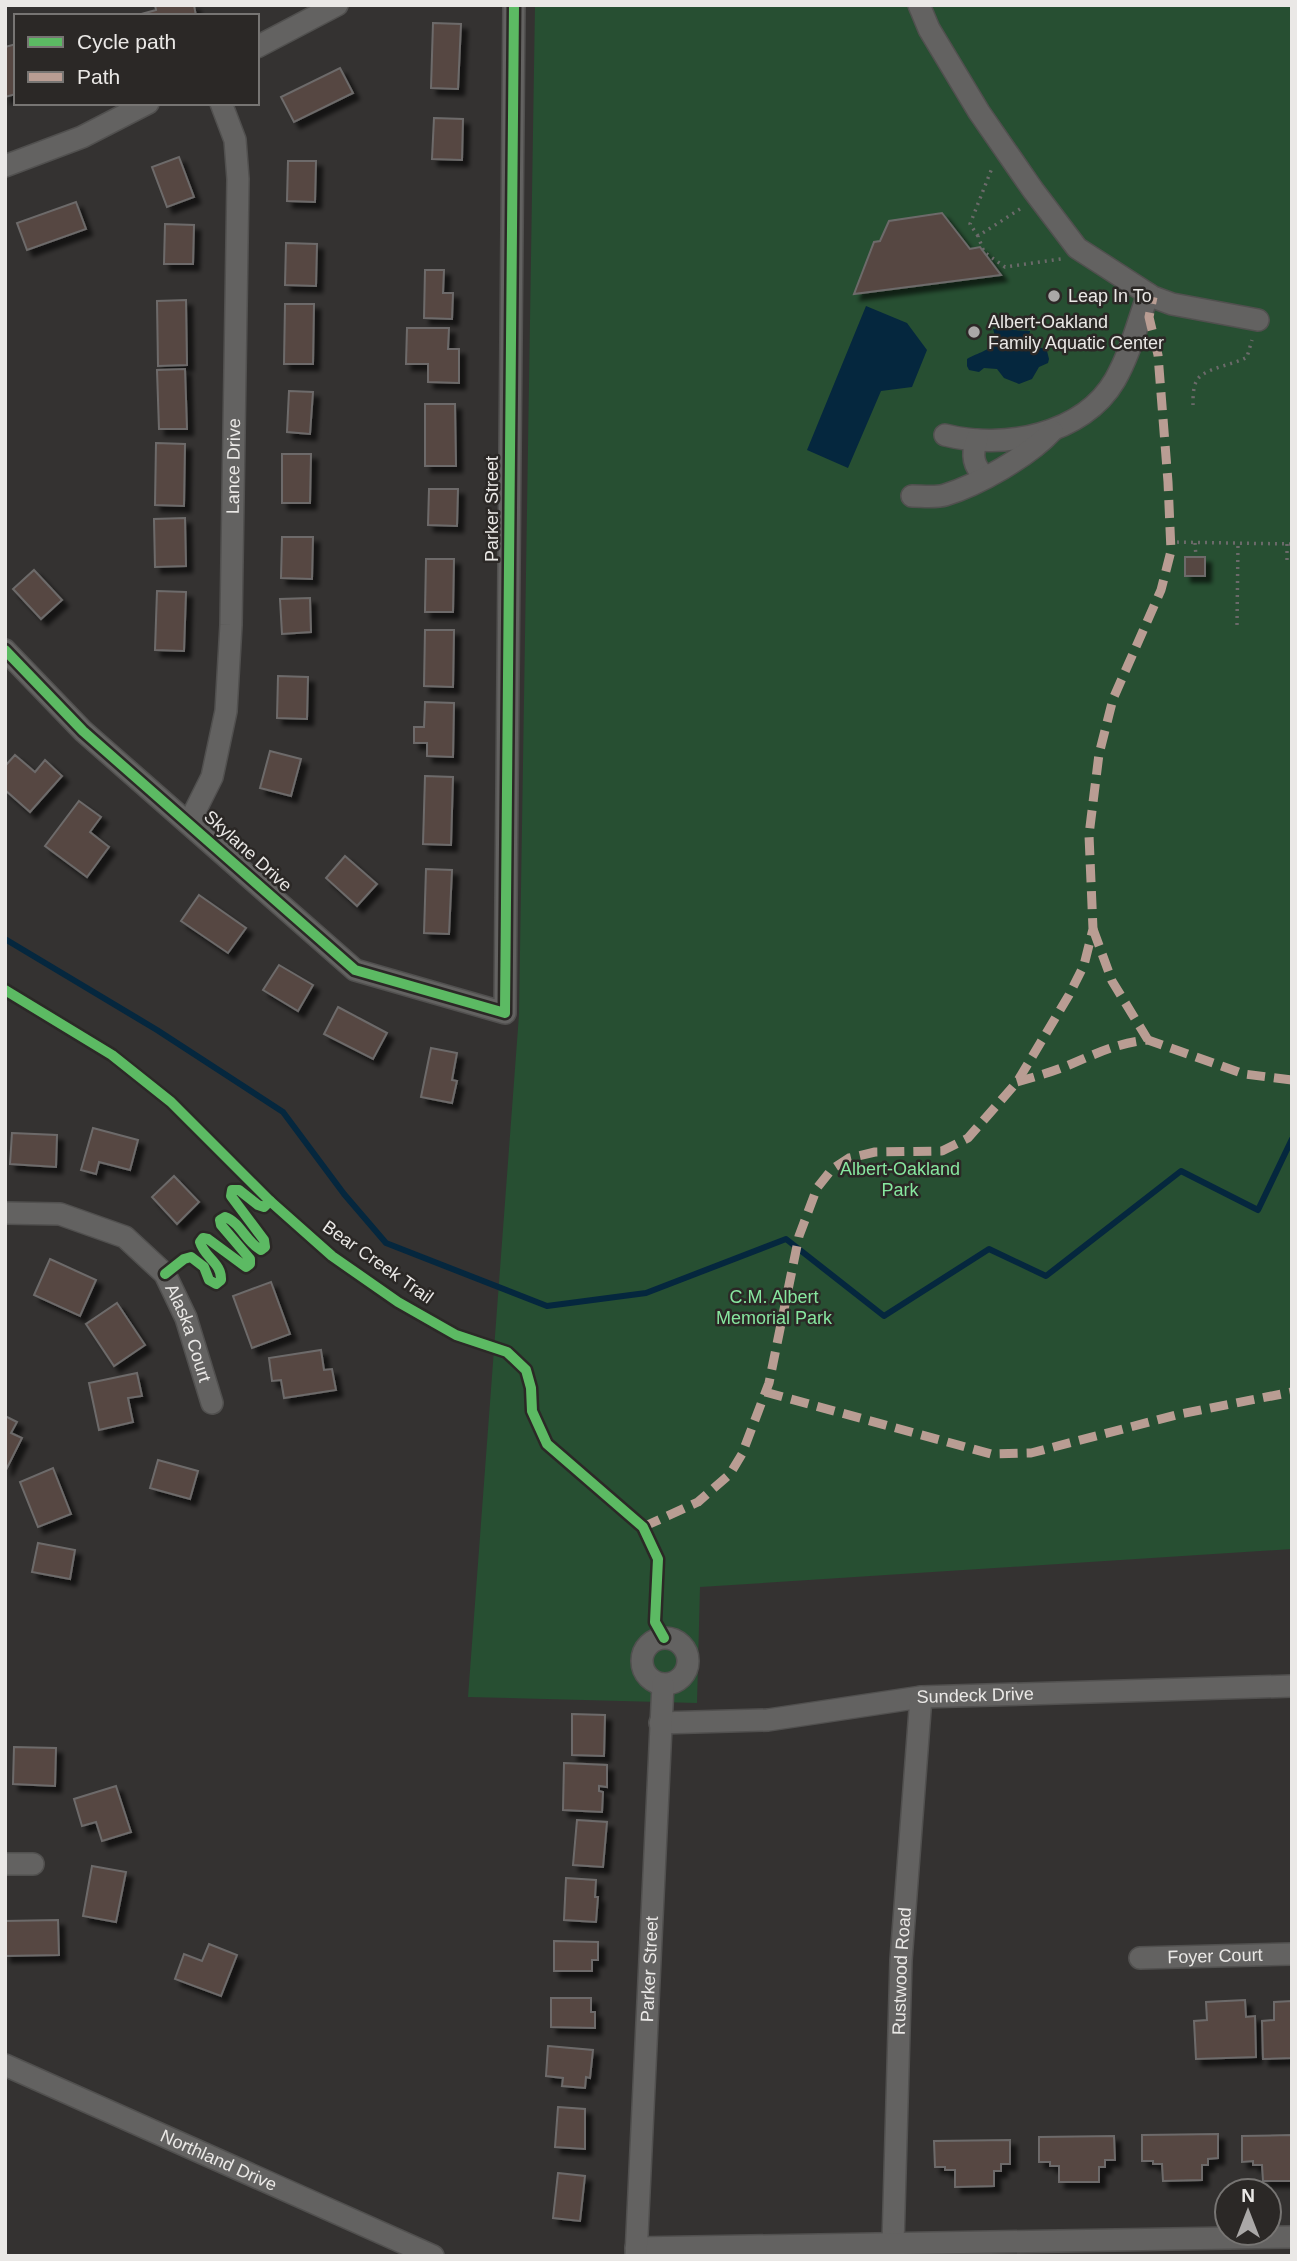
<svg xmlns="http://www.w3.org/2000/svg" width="1297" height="2261" viewBox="0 0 1297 2261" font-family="Arial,sans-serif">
<defs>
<filter id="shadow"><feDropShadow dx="6" dy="6" stdDeviation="2" flood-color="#0009"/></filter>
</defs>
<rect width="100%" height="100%" fill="#343231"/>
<path fill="#274f32" d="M535,5h757v1544l-592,38 -3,116 -229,-6 51,-682z"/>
<g fill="#05273e">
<path d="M866,306l41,17 20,27 -15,37 -31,4 -33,77 -41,-18z"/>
<path d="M993,329l37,2 -2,12 2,4 12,1 5,3 2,8 -1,4 -9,4 -7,12 -13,5 -15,-6 -7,-9 -13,-1 -5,4 -10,-2 -2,-4v-7c11,-7 23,-7 29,-20z"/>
</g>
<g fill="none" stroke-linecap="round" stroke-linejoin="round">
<path stroke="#05273e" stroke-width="6" d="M5,939l152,91 126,82 61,82 42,49 161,63 99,-13 140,-54 98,77 105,-67 57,27 135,-105 77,39 34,-71"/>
</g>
<g fill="#564743" stroke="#6d6b6a" stroke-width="2" filter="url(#shadow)">
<path d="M155,5h39l2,11h-62l22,-6z"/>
<path d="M433,23l28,1 -3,65 -27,-1z"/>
<path d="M16,44v50l-11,3v-50z"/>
<path d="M340,68l13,25 -59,29 -13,-25z"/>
<path d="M434,118l29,1 -1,41 -30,-1z"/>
<path d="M179,157l15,40 -27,10 -15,-40z"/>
<path d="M288,161h28l-1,41 -28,-1z"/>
<path d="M76,202l10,27 -59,21 -10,-27z"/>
<path d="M942,213l28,36 10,-2 21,28 -147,19 20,-52 6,-1 9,-20z"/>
<path d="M165,224l29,1 -1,39h-29z"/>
<path d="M286,243l31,1 -1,42 -31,-1z"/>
<path d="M425,270h19l-1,23h10l-1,26 -28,-1z"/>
<path d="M186,300l1,65 -29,1 -1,-65z"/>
<path d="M285,304h29l-1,60h-29z"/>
<path d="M407,328h42l-1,21h11v34l-31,-1v-18h-22z"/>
<path d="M185,369l2,60h-28l-2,-59z"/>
<path d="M289,391l24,1 -3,42 -23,-2z"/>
<path d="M425,404h30l1,62h-31z"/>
<path d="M156,443l29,1 -1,62 -29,-1z"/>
<path d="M282,454h29l-1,49h-28z"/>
<path d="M429,489h29l-1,37 -29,-1z"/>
<path d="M185,518l1,48 -31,1 -1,-48z"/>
<path d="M282,537h31l-1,42 -31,-1z"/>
<rect x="1185" y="557" width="20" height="19"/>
<path d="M426,559h28l-1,53h-28z"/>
<path d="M34,570l28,30 -21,19 -28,-30z"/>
<path d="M157,591l29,1 -2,59 -29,-1z"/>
<path d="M310,598l1,34 -29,2 -2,-35z"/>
<path d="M425,630h29l-1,57 -29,-1z"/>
<path d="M278,676l30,1 -1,42 -30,-1z"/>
<path d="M425,702l29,1 -1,54 -26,-1v-13h-13v-16h10z"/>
<path d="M270,751l31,8 -10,37 -31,-8z"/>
<path d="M15,755l20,17 10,-12 17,16 -32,36 -25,-22v-24z"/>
<path d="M425,776l28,1 -2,68 -28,-1z"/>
<path d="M79,801l22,16 -11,15 19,15 -22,30 -42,-31z"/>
<path d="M345,856l32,28 -20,22 -31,-28z"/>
<path d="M426,869l26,1 -3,64 -25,-1z"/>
<path d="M199,895l47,33 -18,25 -47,-32z"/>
<path d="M279,965l34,20 -15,26 -35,-21z"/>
<path d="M338,1007l49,26 -14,26 -49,-25z"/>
<path d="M431,1048l26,5 -5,27 5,1 -5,22 -31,-6z"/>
<path d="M93,1128l45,12 -8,30 -31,-8 -3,12 -15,-4z"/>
<path d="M12,1133l45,2 -1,32 -46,-3z"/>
<path d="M174,1176l25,26 -22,22 -25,-27z"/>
<path d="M50,1259l46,21 -16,36 -46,-21z"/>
<path d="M271,1282l19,52 -38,14 -19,-52z"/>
<path d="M117,1303l28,42 -31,21 -28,-42z"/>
<path d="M321,1350l3,20 8,-1 4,21 -52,8 -3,-18 -9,1 -3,-23z"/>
<path d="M137,1373l5,23 -14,2 5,24 -34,8 -10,-47z"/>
<path d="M5,1416l12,6 -6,11 11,5 -16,32z"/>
<path d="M158,1460l40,11 -8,28 -40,-11z"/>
<path d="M53,1468l18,46 -33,13 -18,-45z"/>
<path d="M38,1543l37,7 -5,29 -38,-7z"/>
<path d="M572,1714l33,1 -1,41 -32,-1z"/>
<path d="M14,1747l42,1 -1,38 -42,-2z"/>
<path d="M564,1763l43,2v22l-8,-1v5l4,1 -1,20 -39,-2z"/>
<path d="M116,1786l15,46 -29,9 -6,-19 -14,4 -8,-27z"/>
<path d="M577,1820l30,2 -4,45 -30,-2z"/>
<path d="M92,1866l34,6 -10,50 -33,-6z"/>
<path d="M566,1878l30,2 -1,17h3l-2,25 -32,-2z"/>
<path d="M58,1920l1,35 -54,1v-35z"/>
<path d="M554,1941l44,1v18h-6v11h-38z"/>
<path d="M209,1944l28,11 -16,41 -46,-17 9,-25 18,7z"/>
<path d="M551,1998h40v14h4v16l-44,-1z"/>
<path d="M1245,2000l1,17 9,-1 1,41 -60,2 -2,-38 13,-1 -1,-18z"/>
<path d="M1292,2001v57l-29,1 -1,-38 12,-1v-18z"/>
<path d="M548,2046l45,4 -3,28 -4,-1 -1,11 -23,-2 1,-8 -17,-2z"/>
<path d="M558,2107l27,2v40l-30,-2z"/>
<path d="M1218,2134v24l-10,1v6h-6v15l-39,1 -1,-17h-9v-3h-11v-26z"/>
<path d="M1292,2135v46h-29l-1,-16h-9v-4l-11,1v-26z"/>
<path d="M1114,2136l1,24h-10v7h-6v15h-40v-16h-9v-4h-11v-25z"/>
<path d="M1010,2140v24h-9v7h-7v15l-39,1v-17h-10v-3h-10l-1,-26z"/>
<path d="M558,2173l27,3 -5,45 -27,-3z"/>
</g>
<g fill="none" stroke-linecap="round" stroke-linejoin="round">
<g stroke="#51504f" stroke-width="24">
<g id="minor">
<path d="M919,5l10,24 50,83 54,78 44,58 76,49 19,7 86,16"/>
<path d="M257,47l80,-42"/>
<path d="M5,166l77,-29 66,-34"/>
<path d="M945,435c58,15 138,0 170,-55 15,-26 23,-58 33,-86"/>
<path d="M977,440c-6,15 -4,26 8,37"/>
<path d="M912,496c10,0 23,2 33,-1 33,-10 84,-39 107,-64"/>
<path d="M5,650l78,81 272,239 150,43 9,-1008"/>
<path id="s1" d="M189,823l23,-46 14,-66 5,-86 7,-446 -3,-39 -14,-37"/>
<path id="s2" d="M5,1213l55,1 65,23 40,37 21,44 26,85"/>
<circle cx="665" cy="1661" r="23"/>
<path id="s3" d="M660,1723l108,-3 153,-23 371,-11"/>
<path d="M5,1864h28"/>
<path id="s4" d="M1140,1958l152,-4"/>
<path id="s5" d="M5,2065l428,191"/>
<path id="s6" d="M893,2244l8,-284 20,-263"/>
<path d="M636,2248l656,-11"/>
<path id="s7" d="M636,2256l27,-572"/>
</g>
</g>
<g stroke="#6b6a6a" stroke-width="3.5" stroke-dasharray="2 5" stroke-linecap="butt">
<path d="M1020,209l-42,27 6,16 21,15 56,-8"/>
<path d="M978,236l-8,-12 22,-56"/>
<path d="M1193,405c0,-7 0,-17 3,-23 5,-14 39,-17 51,-25l5,-17"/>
<path d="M1170,542l122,2"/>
<path d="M1195,543l1,14"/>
<path d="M1287,544v17"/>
<path d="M1237,625l1,-82"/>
</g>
<use href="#minor" stroke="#636261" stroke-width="21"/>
<g stroke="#b99d93" stroke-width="9" stroke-dasharray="18 9" stroke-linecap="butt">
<path d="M1093,929l19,52 36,59"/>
<path d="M1017,1082c17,-5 35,-10 52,-17 26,-11 51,-23 79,-25l96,34 48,6"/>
<path d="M765,1392l226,62 40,-1 149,-39 112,-22"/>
<path d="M643,1527l55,-25 32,-28 12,-20 27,-71 30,-147 18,-48 15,-19 17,-11 26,-6 67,-1 26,-13 49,-56 52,-87 15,-30 9,-36 -4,-94 10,-81 14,-55 48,-109 10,-39 -3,-69 -10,-127 -9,-38 4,-20"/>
</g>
<g stroke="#2b2826" stroke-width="15">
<g id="cycleway">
<path d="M5,650l78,81 272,239 150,43 9,-1008"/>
<path d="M5,990l107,65 59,47 99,99 62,55 66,46 58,33 51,17 19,18 5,18 1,23 15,33 96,83 15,32 -3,63 9,16"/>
<path d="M165,1274l19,-15 7,-2 13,10 5,13 7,4 5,-4c1,-17 -17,-23 -21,-38l3,-4 5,1 38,28 4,-3v-5l-29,-34 -1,-5 5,-3c15,5 21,25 36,33l4,-3 -1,-7 -33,-44 1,-6h7l19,15 6,2 6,-6"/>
</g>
</g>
<use href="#cycleway" stroke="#5cba63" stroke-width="10"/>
</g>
<g fill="#aaa8a7" stroke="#2b2826" stroke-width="2.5">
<circle cx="1054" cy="296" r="7"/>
<circle cx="974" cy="332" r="7"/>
</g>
<g text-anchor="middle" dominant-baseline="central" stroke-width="5" stroke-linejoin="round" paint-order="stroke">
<g font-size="18" fill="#eae8e6" stroke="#2b2826" text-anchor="start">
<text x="1068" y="296">Leap In To</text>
<text x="988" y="322">Albert-Oakland<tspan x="988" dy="21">Family Aquatic Center</tspan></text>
</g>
<g font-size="18" fill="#eae8e6" stroke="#2b2826">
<text stroke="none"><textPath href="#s1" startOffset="364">Lance Drive</textPath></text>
<text transform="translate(492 509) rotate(-90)">Parker Street</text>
<text transform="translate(248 851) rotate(42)">Skylane Drive</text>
<text transform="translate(378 1262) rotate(35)">Bear Creek Trail</text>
<text stroke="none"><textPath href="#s2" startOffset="242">Alaska Court</textPath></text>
<text stroke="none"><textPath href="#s3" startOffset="317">Sundeck Drive</textPath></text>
<text stroke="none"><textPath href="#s4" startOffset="75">Foyer Court</textPath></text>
<text stroke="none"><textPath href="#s7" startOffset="287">Parker Street</textPath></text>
<text stroke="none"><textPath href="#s6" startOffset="273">Rustwood Road</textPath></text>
<text stroke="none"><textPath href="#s5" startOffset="234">Northland Drive</textPath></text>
</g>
<g font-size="18" fill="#87e79f" stroke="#2b2826">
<text x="900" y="1169">Albert-Oakland<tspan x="900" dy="21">Park</tspan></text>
<text x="774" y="1297">C.M. Albert<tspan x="774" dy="21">Memorial Park</tspan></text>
</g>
</g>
<rect width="1297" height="2261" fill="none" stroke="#eae8e6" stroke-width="14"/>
<rect x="14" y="14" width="245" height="91" fill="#2b2826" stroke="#777573" stroke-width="2"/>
<rect x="28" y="37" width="35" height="10" fill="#5cba63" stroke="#777573" stroke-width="2"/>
<text x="77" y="49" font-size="21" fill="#eae8e6">Cycle path</text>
<rect x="28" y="72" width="35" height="10" fill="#b99d93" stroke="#777573" stroke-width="2"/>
<text x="77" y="84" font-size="21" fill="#eae8e6">Path</text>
<g transform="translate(1248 2212)"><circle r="33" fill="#2b2826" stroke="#777573" stroke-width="2"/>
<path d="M0-5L12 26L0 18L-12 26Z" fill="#aaa8a7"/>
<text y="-10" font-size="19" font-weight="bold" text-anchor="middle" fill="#eae8e6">N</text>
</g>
</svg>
